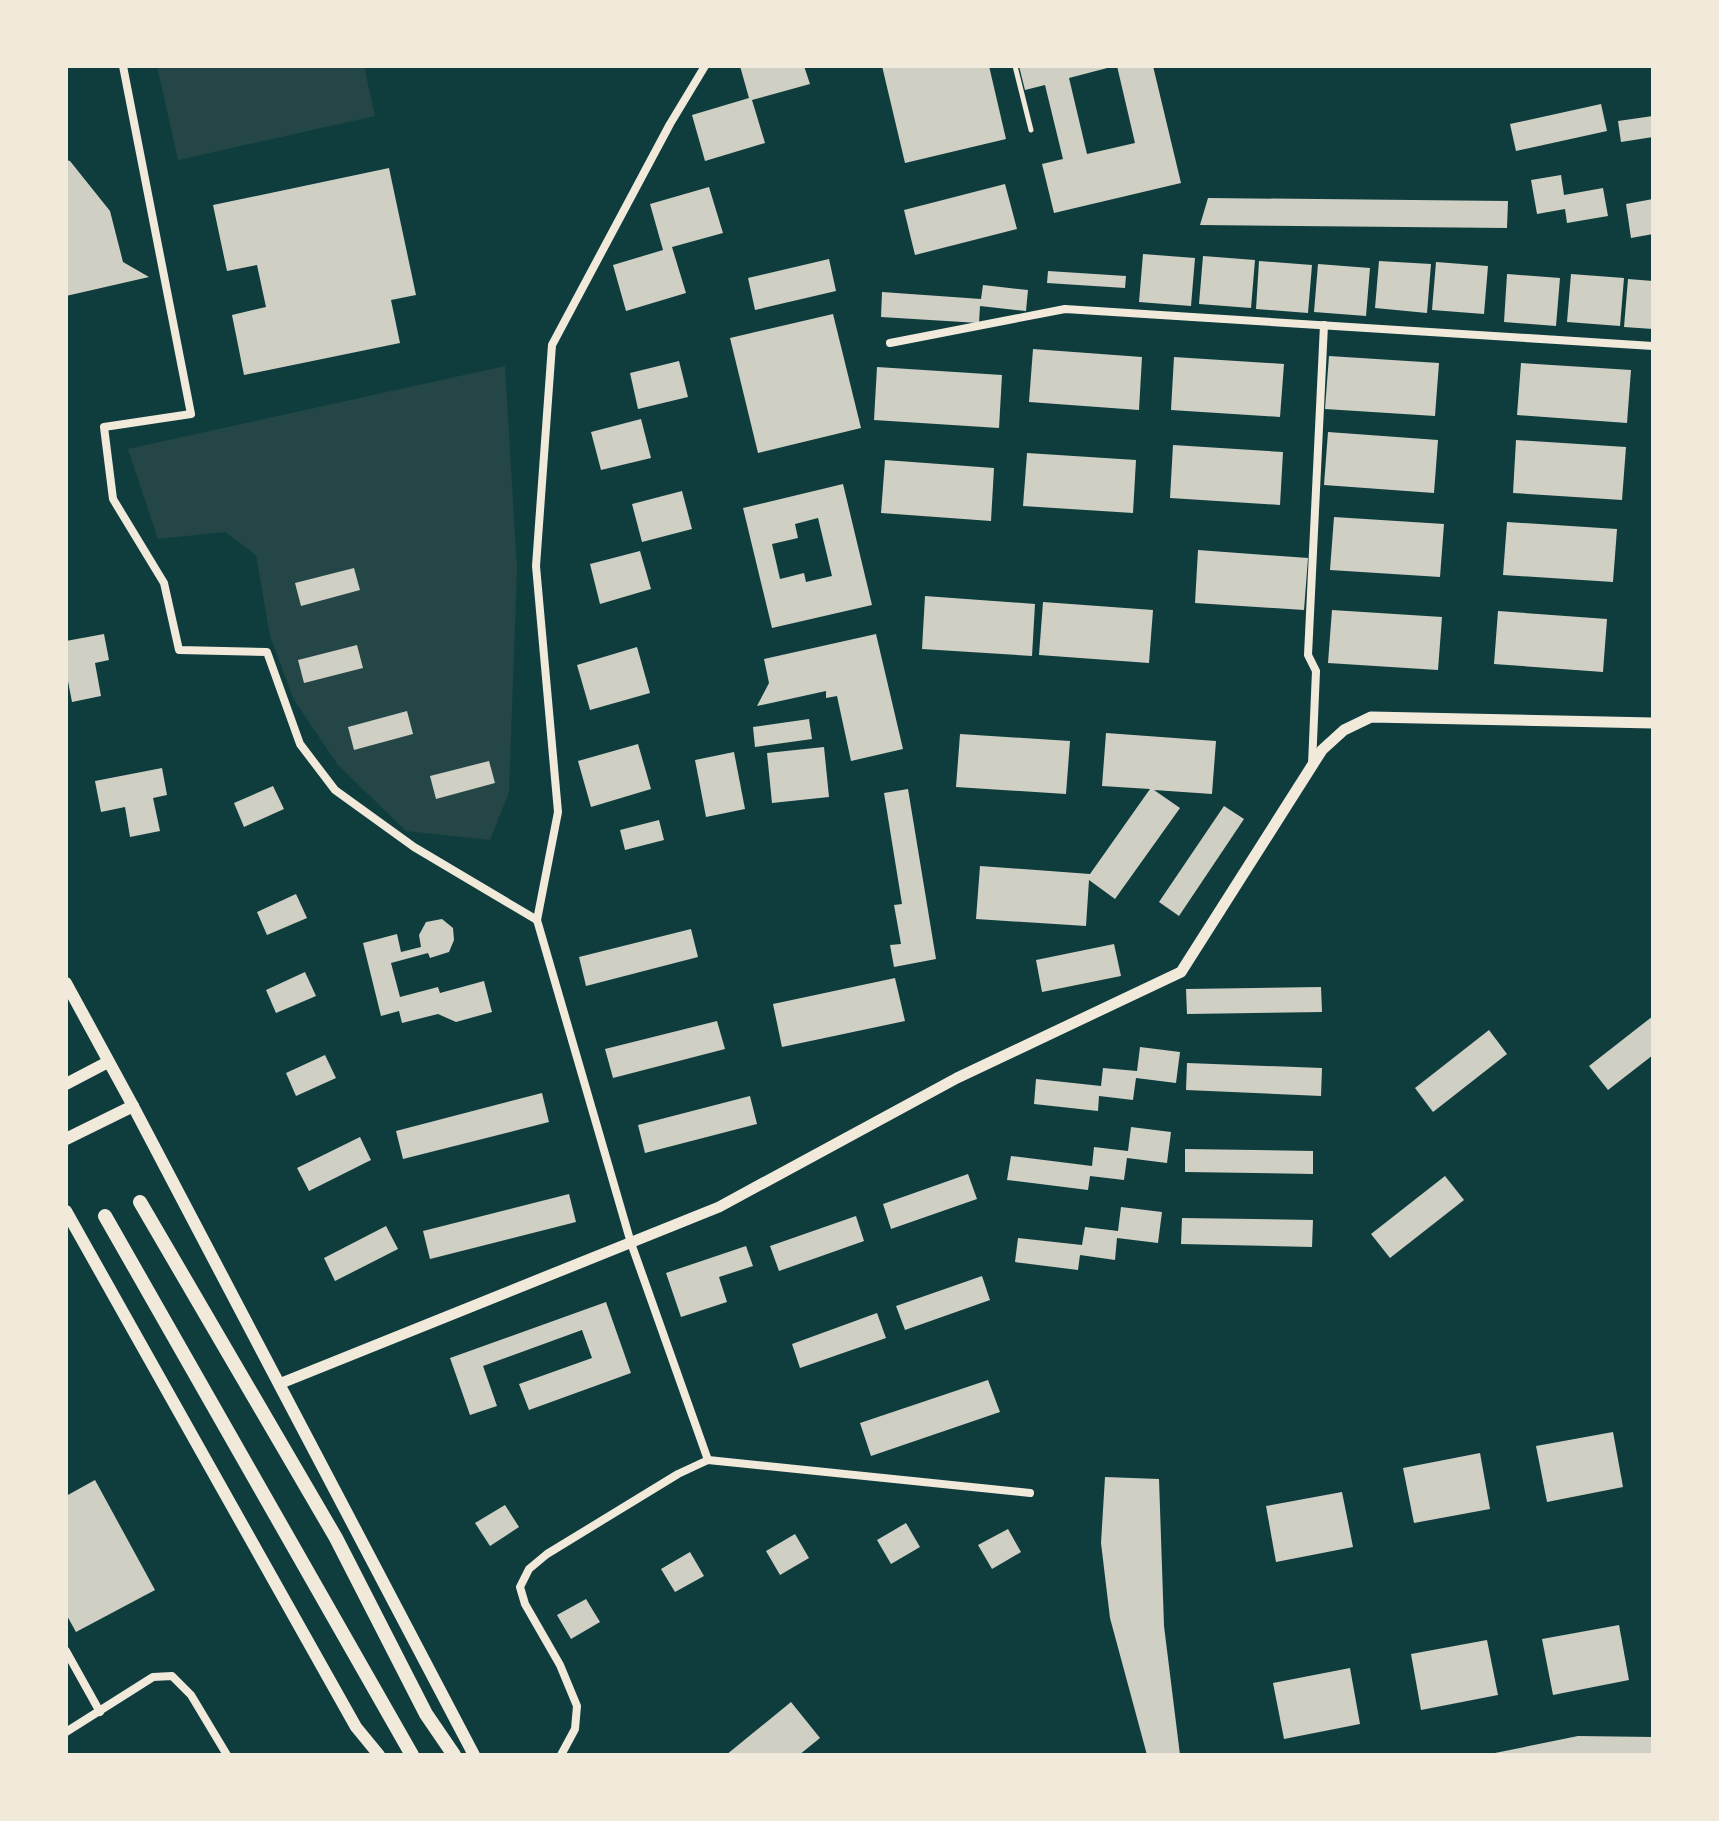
<svg xmlns="http://www.w3.org/2000/svg" width="1719" height="1821" viewBox="0 0 1719 1821" font-family="Figtree,sans-serif">
<rect width="100%" height="100%" fill="#0f3d3e"/>
<g fill="#244646">
<path d="M157,66h207l11,50 -197,44z"/>
<path d="M505,366l12,203 -8,223 -19,48 -84,-9 -68,-66 -44,-65 -24,-64 -14,-81 -31,-23 -67,7 -30,-90z"/>
</g>
<g fill="#cfcfc3" fill-rule="evenodd">
<path d="M740,66h64l6,18 -58,16 13,43 -60,18 -13,-46 57,-17z"/>
<path d="M882,66h107l17,73 -101,24z"/>
<path d="M1019,66h96l-46,12 18,76 48,-11 -18,-77h36l28,117 -127,30 -12,-49 21,-5 -18,-74 -20,5z"/>
<path d="M1601,104l6,27 -91,20 -6,-27z"/>
<path d="M1653,116v21l-32,5 -3,-21z"/>
<path d="M66,160l4,1 40,50 13,51 26,15 -83,19z"/>
<path d="M389,168l27,127 -25,5 9,43 -156,32 -12,-60 34,-8 -9,-42 -30,6 -14,-66z"/>
<path d="M1561,175l3,20 39,-7 5,28 -41,7 -2,-14 -28,5 -6,-34z"/>
<path d="M1005,184l12,45 -102,26 -11,-45z"/>
<path d="M709,187l14,46 -51,14 14,46 -60,18 -13,-46 50,-15 -13,-46z"/>
<path d="M1208,198l300,3 -1,27 -307,-3z"/>
<path d="M1653,199v35l-22,4 -5,-34z"/>
<path d="M1143,254l52,4 -4,48 -52,-4z"/>
<path d="M1203,256l52,4 -4,48 -52,-4z"/>
<path d="M829,259l7,32 -81,19 -7,-32z"/>
<path d="M1259,261l53,4 -4,48 -52,-4z"/>
<path d="M1379,261l52,3 -4,49 -52,-5z"/>
<path d="M1436,262l52,4 -4,48 -52,-4z"/>
<path d="M1318,264l52,4 -4,48 -52,-4z"/>
<path d="M1048,271l78,5 -1,12 -78,-5z"/>
<path d="M1507,274l53,4 -4,48 -52,-4z"/>
<path d="M1571,274l53,4 -4,48 -53,-4z"/>
<path d="M1628,279l25,2v48l-29,-2z"/>
<path d="M983,285l45,5 -2,21 -46,-5 -1,17 -98,-6 1,-25 99,7z"/>
<path d="M833,314l28,114 -103,25 -28,-115z"/>
<path d="M1033,349l109,8 -3,53 -110,-8z"/>
<path d="M1329,356l110,7 -4,53 -110,-7z"/>
<path d="M1174,357l110,7 -4,53 -109,-7z"/>
<path d="M679,361l9,36 -50,12 -8,-36z"/>
<path d="M1521,363l110,7 -4,53 -110,-8z"/>
<path d="M877,367l125,8 -3,53 -125,-8z"/>
<path d="M641,419l10,39 -50,12 -10,-38z"/>
<path d="M1328,432l110,8 -4,53 -110,-8z"/>
<path d="M1516,440l110,7 -4,53 -109,-7z"/>
<path d="M1173,445l110,7 -3,53 -110,-7z"/>
<path d="M1027,453l109,7 -3,53 -110,-7z"/>
<path d="M885,460l109,8 -3,53 -110,-8z"/>
<path d="M843,484l29,121 -100,23 -29,-120zM818,518l14,58 -26,6 -2,-9 -24,6 -8,-35 26,-6 -3,-14z"/>
<path d="M682,491l10,38 -50,13 -10,-38z"/>
<path d="M1334,517l110,7 -4,53 -110,-7z"/>
<path d="M1507,522l110,7 -4,53 -110,-7z"/>
<path d="M1198,550l110,8 -4,52 -109,-7z"/>
<path d="M640,551l11,38 -51,15 -10,-40z"/>
<path d="M354,568l6,22 -59,16 -6,-23z"/>
<path d="M925,596l110,8 -3,52 -110,-7z"/>
<path d="M1043,602l110,8 -4,53 -110,-8z"/>
<path d="M1332,610l110,7 -4,53 -110,-7z"/>
<path d="M1498,611l109,8 -4,53 -109,-8z"/>
<path d="M104,634l5,26 -14,3 6,33 -29,6 -6,-31v-30z"/>
<path d="M876,634l27,115 -52,12 -14,-65 -11,2v-7l-69,15 12,-23 -5,-24z"/>
<path d="M357,645l6,23 -59,15 -6,-23z"/>
<path d="M637,647l13,46 -60,17 -13,-45z"/>
<path d="M407,711l6,23 -59,16 -6,-23z"/>
<path d="M809,719l3,20 -57,8 -2,-20z"/>
<path d="M1106,733l110,8 -4,53 -58,-4 26,18 -65,91 -26,-19 -3,46 -110,-7 4,-53 110,8 60,-85 -48,-3z"/>
<path d="M960,734l110,7 -4,53 -110,-7z"/>
<path d="M638,744l13,45 -60,18 -13,-46z"/>
<path d="M824,747l5,50 -57,6 -5,-50z"/>
<path d="M734,752l11,57 -39,8 -11,-57z"/>
<path d="M489,761l6,22 -59,16 -6,-23z"/>
<path d="M162,768l5,27 -14,3 7,33 -30,6 -5,-30 -24,5 -6,-31z"/>
<path d="M273,786l11,23 -40,18 -10,-24z"/>
<path d="M908,789l28,170 -42,8 -4,-22 11,-1 -7,-39 8,-1 -18,-111z"/>
<path d="M1224,806l20,13 -65,97 -20,-14z"/>
<path d="M659,820l5,20 -39,10 -5,-20z"/>
<path d="M296,894l11,24 -40,17 -10,-23z"/>
<path d="M442,919l11,9 1,12 -5,12 -19,6 -2,-5 -37,10 9,34 38,-10 2,6 44,-12 8,31 -36,10 -18,-8 -36,9 -3,-12 -18,5 -18,-73 34,-9 4,18 20,-5 -2,-12 7,-13z"/>
<path d="M691,929l7,28 -112,29 -7,-29z"/>
<path d="M1114,944l7,32 -79,16 -6,-32z"/>
<path d="M305,972l11,24 -40,17 -10,-23z"/>
<path d="M895,978l10,43 -123,26 -9,-43z"/>
<path d="M1321,987l1,25 -135,2 -1,-25z"/>
<path d="M1653,1016v39l-45,35 -19,-24z"/>
<path d="M717,1021l8,28 -112,29 -8,-29z"/>
<path d="M1489,1030l18,24 -74,58 -18,-24z"/>
<path d="M1140,1047l40,5 -4,31 -40,-5 -3,22 -34,-4 -1,15 -64,-7 2,-25 65,7 2,-18 34,3z"/>
<path d="M325,1055l11,23 -40,18 -10,-23z"/>
<path d="M1187,1063l135,5 -1,28 -135,-6z"/>
<path d="M542,1093l7,29 -146,37 -7,-28z"/>
<path d="M750,1096l7,28 -112,29 -7,-28z"/>
<path d="M1131,1127l40,5 -4,31 -40,-5 -3,22 -34,-4 -2,14 -81,-10 4,-24 81,10 2,-19 34,4z"/>
<path d="M360,1137l11,23 -62,31 -12,-23z"/>
<path d="M1185,1149l128,2v23l-128,-2z"/>
<path d="M968,1174l9,25 -86,30 -8,-25z"/>
<path d="M1445,1176l19,24 -74,58 -19,-24z"/>
<path d="M569,1194l7,28 -146,37 -7,-28z"/>
<path d="M1121,1207l41,5 -4,31 -41,-5 -2,22 -35,-5 -2,15 -63,-8 3,-24 64,7 3,-18 33,4z"/>
<path d="M856,1216l8,25 -85,30 -9,-25z"/>
<path d="M1182,1218l131,2 -1,27 -131,-3z"/>
<path d="M386,1226l12,23 -63,32 -11,-23z"/>
<path d="M746,1246l7,20 -34,11 8,25 -46,15 -15,-44z"/>
<path d="M982,1276l8,24 -85,30 -9,-24z"/>
<path d="M606,1302l25,71 -102,37 -10,-26 73,-26 -10,-28 -99,36 14,40 -27,9 -20,-57z"/>
<path d="M877,1313l9,25 -86,30 -8,-24z"/>
<path d="M988,1380l12,32 -129,44 -11,-33z"/>
<path d="M1613,1432l10,55 -76,15 -11,-56z"/>
<path d="M1480,1453l10,56 -76,14 -11,-55z"/>
<path d="M1105,1477l54,2 5,147 16,129h-33l-37,-137 -9,-75z"/>
<path d="M95,1480l60,110 -79,42 -10,-18v-118z"/>
<path d="M1342,1492l11,55 -77,15 -10,-56z"/>
<path d="M505,1505l14,22 -29,19 -15,-23z"/>
<path d="M906,1523l14,24 -29,17 -14,-24z"/>
<path d="M1008,1529l13,23 -29,17 -14,-24z"/>
<path d="M795,1534l14,24 -29,17 -14,-24z"/>
<path d="M690,1552l14,24 -29,16 -14,-23z"/>
<path d="M586,1599l14,23 -29,17 -14,-24z"/>
<path d="M1619,1625l10,55 -76,15 -11,-56z"/>
<path d="M1487,1640l11,55 -77,15 -10,-56z"/>
<path d="M1350,1668l10,56 -76,15 -11,-56z"/>
<path d="M791,1702l29,36 -21,17h-73z"/>
<path d="M1578,1736l75,1v18h-163v-1z"/>
</g>
<g fill="none" stroke-linecap="round" stroke-linejoin="round">
<path stroke="#f1e9da" stroke-width="5" d="M1015,66l16,64"/>
<g stroke="#f1e9da" stroke-width="8">
<path d="M123,66l68,348 -87,13 9,72 51,84 15,67 88,2 33,92 35,46 79,57 123,73 94,323 77,217"/>
<path d="M890,343l175,-34 588,37"/>
<path d="M1312,765l4,-94 -8,-16 16,-330"/>
<path d="M537,920l21,-108 -22,-246 16,-221 118,-221 35,-58"/>
<path d="M66,1651l34,61"/>
<path d="M66,1732l87,-55 19,-1 19,19 36,60"/>
<path d="M561,1755l14,-26 2,-23 -17,-41 -35,-61 -5,-17 9,-18 18,-15 131,-80 30,-14 322,33"/>
</g>
<path stroke="#f1e9da" stroke-width="11" d="M279,1384l440,-177 238,-129 224,-106 141,-222 22,-20 27,-13 282,6"/>
<g stroke="#f1e9da" stroke-width="12">
<path d="M66,983l67,123 341,649"/>
<path d="M66,1084l42,-22"/>
<path d="M66,1139l67,-33"/>
<path d="M66,1211l290,516 23,28"/>
</g>
<g stroke="#f1e9da" stroke-width="14">
<path d="M140,1202l196,336 90,176 28,41"/>
<path d="M105,1216l307,539"/>
</g>
</g>
<rect width="1719" height="1821" fill="none" stroke="#f1e9da" stroke-width="136"/>
</svg>
